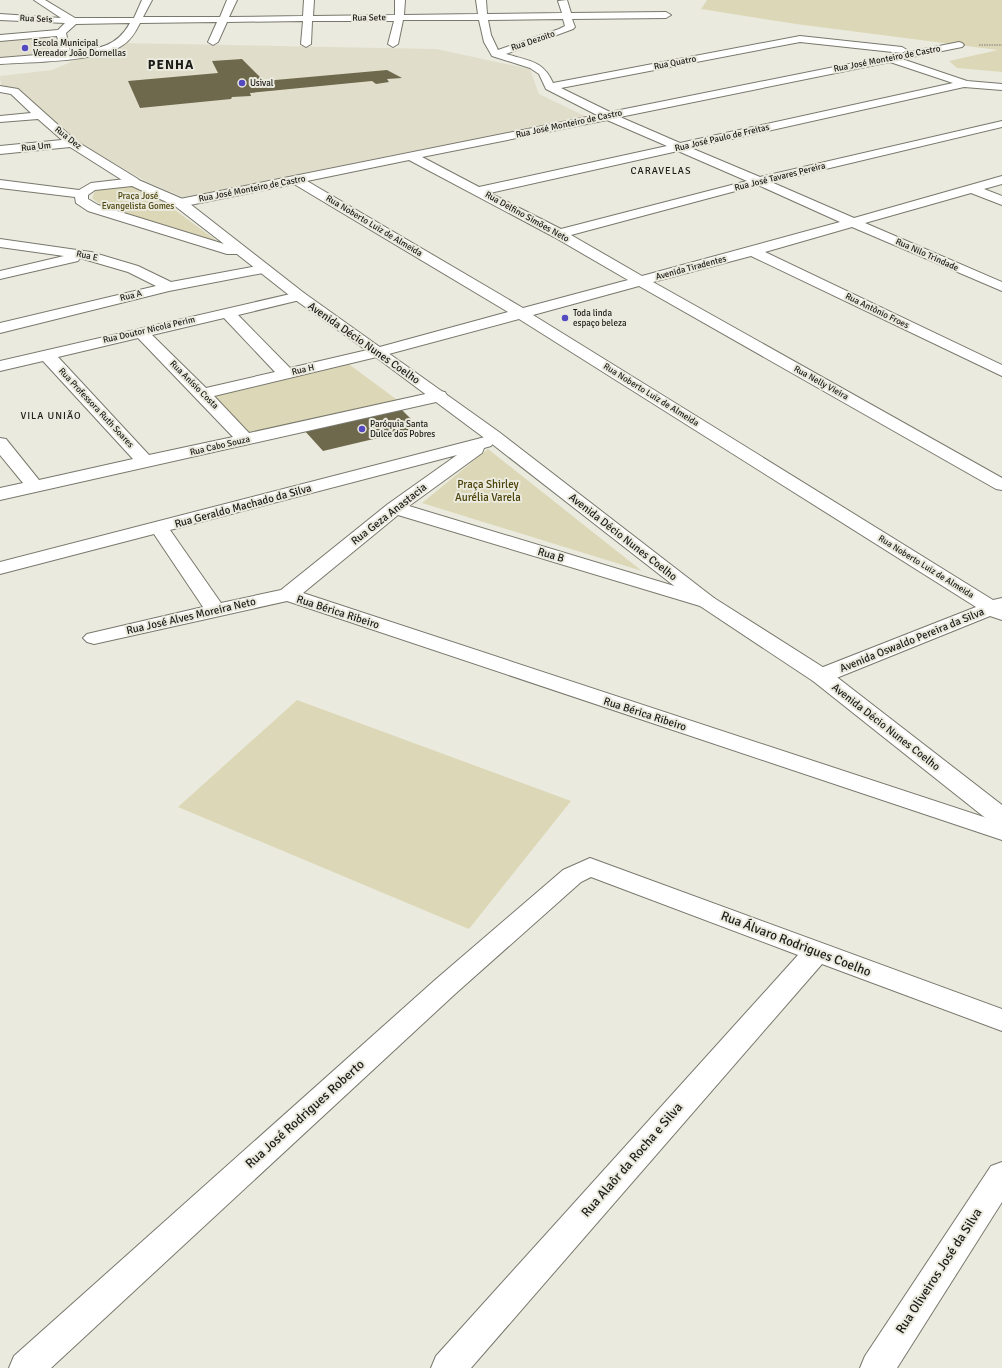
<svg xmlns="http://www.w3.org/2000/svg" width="1002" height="1368" viewBox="0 0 1002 1368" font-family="Signika,sans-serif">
<rect width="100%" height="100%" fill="#ebeade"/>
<g fill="#e0decb">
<path d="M46,36l5,20 -51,4v-21z"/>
<path d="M125,43l311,6 94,20 9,25 48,23 -402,81 -38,-16 -68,-39 -60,-53 -18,-5 -1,-9 52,-6 40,-17z"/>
</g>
<g fill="#dcd8b7">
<path d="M707,0h295v72l-45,-4 -8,-7 49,-11 -202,-26 -95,-15z"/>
<path d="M118,185l27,3 72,53 -116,-36 -9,-7 3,-7z"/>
<path d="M346,362l54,40 -151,33 -35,-40z"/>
<path d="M488,449l154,122 -220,-68z"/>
<path d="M297,700l274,101 -102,128 -291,-122z"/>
</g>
<g fill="#6e694c">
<path d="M242,59l22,22 123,-11 15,8 -15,1 2,3 -13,2 -4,-3 -122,12 1,3 -19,1 -1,2 -91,9 -12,-27 90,-8 -6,-12z"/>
<path d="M399,407l21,21 -97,23 -19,-21z"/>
</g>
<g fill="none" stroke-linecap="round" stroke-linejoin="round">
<g stroke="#79786d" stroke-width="2">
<g id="street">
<path d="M34,0h11l30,18h59l8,-18h10l-9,17h77l7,-17h10l-8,17 74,-1 1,-16h10l-1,16 82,-1v-15h10l-1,15 74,-1 -2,-14h10l1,14 75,-1 -4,-12 9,-1 4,13 95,-1 5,3 -5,3 -94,1 3,8 -2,2 -67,25c22,7 37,6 47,29l247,-47 102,11 5,3 -5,3 -102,-11 -239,46 49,24 349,-70 3,1 2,2 -2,2 -60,12 65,22 35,3v6l-38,-3 -273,61 69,29 242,-56v6l-231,55 83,36 148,-42v8l-18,5 18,7v9l-31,-12 -106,30 137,59v9l-150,-64 -87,25 237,113v11l-251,-120 -98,26 349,196v12l-6,-1 -357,-203 -106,29 460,285 9,-2v22l-12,-4 -161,65 -8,2 -8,-2 -3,-5 3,-5 163,-64 -457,-288 -134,36 -171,41 35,37 190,-42 6,1 2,4 -2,4 -445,100v-12l23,-5 -23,-28v-17l6,1 33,41 94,-21 -90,-98 -43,10v-10l299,-69 5,1 2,3 -2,3 -66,16 52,53 86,-20 132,-36 -214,-128 -114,23 -6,-4 1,-3 422,-85 -51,-26 -7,-15 -9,-6 -38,-12 -8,-14 -5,-22h-76l-5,24 -5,3 -5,-3 6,-23h-82l-1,23 -5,3 -5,-3 2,-23 -76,1 -9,20 -5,3 -5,-3 9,-20 -77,1c-4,8 -9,17 -17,22 -24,17 -92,17 -123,19v-6l61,-5 -4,-17 -57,5v-6l58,-5 7,-7 -65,-3v-6l61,4zM563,19l2,7 -6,3 -61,21 -7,-15 -3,-15zM130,23c-14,25 -33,26 -60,29l-4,-19 10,-9zM890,62l63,21 -273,60 -60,-26zM607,120l60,26 -188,41 -57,-30zM678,151l69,30 -186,48 -71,-36zM409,160l145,77 74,43 -105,28 -216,-127zM758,185l82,37 -198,54 -71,-41zM224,318l51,54 -69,16 -54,-53zM138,338l95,99 -84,18 -91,-98z"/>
<path d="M0,86l18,3 58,52 62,38 2,3 -2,3h-8l-60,-38 -70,7v-8l62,-6 -24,-21 -38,3v-6l31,-3 -20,-19 -11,-2z"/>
<path d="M0,239l91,13 47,14 33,16 92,-17 5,1 2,3 -2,3 -5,1 -94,18 -169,42v-10l156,-37 -28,-14 -48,-14 -2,3 -78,18v-8l64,-15 -64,-9z"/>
<path d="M485,437l6,1 3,4 -3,4 -7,2 -2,5 -73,53 305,92 3,4 -3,4 -7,2 -7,-2 -302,-91 -95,78 699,230v17l-715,-239 -193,43 -7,-2 -4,-4 4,-4 116,-27 -49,-73 -154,40v-12zM457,455l-69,49 -107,86 -60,13 -51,-73z"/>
<path d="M590,858l412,151v22l-180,-67 -351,404h-40l5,-12 362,-401 -207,-78 -10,5 -126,112 -404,374h-42l5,-12 421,-376 128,-110z"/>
<path d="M1002,1162v40l-105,166h-37l5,-12 126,-190z"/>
</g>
</g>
<g stroke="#79786d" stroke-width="2">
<path id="secondary" d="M134,178l51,22 119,93 195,139 215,166 115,73 173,134v21l-9,-2 -180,-143 -113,-75 -213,-166 -114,-85 -79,-56 -57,-45h-10l-139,-43 -12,-8 -1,-6 -75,-9v-8l79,10 12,-7zM132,186l43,20 49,38 -126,-39 -10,-6v-4l7,-5z"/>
</g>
<path stroke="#7a7972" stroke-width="1" stroke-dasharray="1.5 1" stroke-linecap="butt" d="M979,45h23"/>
<use href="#street" fill="#fff" fill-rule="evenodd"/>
<use href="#secondary" fill="#fff" fill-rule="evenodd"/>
</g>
<g fill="#5349c0" stroke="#ebeade" stroke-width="1.5">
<circle cx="25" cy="48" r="4"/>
<circle cx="242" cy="83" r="4"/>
<circle cx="565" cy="318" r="4"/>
<circle cx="362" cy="429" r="4"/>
</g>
<g text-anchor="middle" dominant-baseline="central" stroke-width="4" stroke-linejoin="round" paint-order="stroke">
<g font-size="9" fill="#1c1b17" stroke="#ebeade">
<text transform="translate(369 18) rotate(-1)">Rua Sete</text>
<text transform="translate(36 19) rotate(3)">Rua Seis</text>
<text transform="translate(533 41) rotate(-19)">Rua Dezoito</text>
<text transform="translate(887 59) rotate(-11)">Rua José Monteiro de Castro</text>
<text transform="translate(675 63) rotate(-11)">Rua Quatro</text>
<text transform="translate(569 124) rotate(-12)">Rua José Monteiro de Castro</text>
<text transform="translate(68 138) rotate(38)">Rua Dez</text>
<text transform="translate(722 138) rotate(-13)">Rua José Paulo de Freitas</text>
<text transform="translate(36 147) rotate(-6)">Rua Um</text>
<text transform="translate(780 177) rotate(-14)">Rua José Tavares Pereira</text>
<text transform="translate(252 189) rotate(-11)">Rua José Monteiro de Castro</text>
<text transform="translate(527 217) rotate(29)">Rua Delfino Simões Neto</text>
<text transform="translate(374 226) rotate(31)">Rua Noberto Luiz de Almeida</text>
<text transform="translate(927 255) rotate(24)">Rua Nilo Trindade</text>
<text transform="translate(87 256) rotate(12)">Rua E</text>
<text transform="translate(691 268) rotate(-15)">Avenida Tiradentes</text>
<text transform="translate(131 296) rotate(-14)">Rua A</text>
<text transform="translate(877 311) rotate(26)">Rua Antônio Froes</text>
<text transform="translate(149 330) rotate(-13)">Rua Doutor Nicola Perim</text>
<text transform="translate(303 370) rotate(-13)">Rua H</text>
<text transform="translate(821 383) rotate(29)">Rua Nelly Vieira</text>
<text transform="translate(194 385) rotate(45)">Rua Anísio Costa</text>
<text transform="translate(651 395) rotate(32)">Rua Noberto Luiz de Almeida</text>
<text transform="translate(96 408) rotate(47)">Rua Professora Ruth Soares</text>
<text transform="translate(220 446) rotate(-13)">Rua Cabo Souza</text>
<text transform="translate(926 567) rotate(32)">Rua Noberto Luiz de Almeida</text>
</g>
<g font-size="9" fill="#1c1b17" stroke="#ebeade" text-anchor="start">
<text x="33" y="43">Escola Municipal<tspan x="33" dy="10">Vereador João Dornellas</tspan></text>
<text x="250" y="83">Usival</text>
<text x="573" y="313">Toda linda<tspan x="573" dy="10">espaço beleza</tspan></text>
<text x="370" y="424">Paróquia Santa<tspan x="370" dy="10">Dulce dos Pobres</tspan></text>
</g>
<g font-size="9" fill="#4b430a" stroke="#ebeade">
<text x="138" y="196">Praça José<tspan x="138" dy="10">Evangelista Gomes</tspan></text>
</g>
<g font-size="10" letter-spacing="1" fill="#1c1b17" stroke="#ebeade">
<text x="661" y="171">CARAVELAS</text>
<text x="51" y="416">VILA UNIÃO</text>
</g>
<g font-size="11" fill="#1c1b17" stroke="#ebeade">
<text transform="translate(364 343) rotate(35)">Avenida Décio Nunes Coelho</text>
<text transform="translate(243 506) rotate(-15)">Rua Geraldo Machado da Silva</text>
<text transform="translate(389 514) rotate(-38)">Rua Geza Anastacia</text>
<text transform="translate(623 537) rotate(38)">Avenida Décio Nunes Coelho</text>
<text transform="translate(551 555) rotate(17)">Rua B</text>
<text transform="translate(338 612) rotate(18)">Rua Bérica Ribeiro</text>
<text transform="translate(191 616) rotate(-13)">Rua José Alves Moreira Neto</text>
<text transform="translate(912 640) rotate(-22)">Avenida Oswaldo Pereira da Silva</text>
<text transform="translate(645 714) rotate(18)">Rua Bérica Ribeiro</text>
<text transform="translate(886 727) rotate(38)">Avenida Décio Nunes Coelho</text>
</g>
<g font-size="11" fill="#4b430a" stroke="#ebeade">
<text x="488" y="484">Praça Shirley<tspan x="488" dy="13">Aurélia Varela</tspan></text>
</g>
<g font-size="13" font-weight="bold" letter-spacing="1" fill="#1c1b17" stroke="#ebeade">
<text x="171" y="65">PENHA</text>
</g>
<g font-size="13" fill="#1c1b17" stroke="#ebeade">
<text transform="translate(796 944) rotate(21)">Rua Álvaro Rodrigues Coelho</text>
<text transform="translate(305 1114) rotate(-42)">Rua José Rodrigues Roberto</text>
<text transform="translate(632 1160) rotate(-49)">Rua Alaôr da Rocha e Silva</text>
<text transform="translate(939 1271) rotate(-57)">Rua Oliveiros José da Silva</text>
</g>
</g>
</svg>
